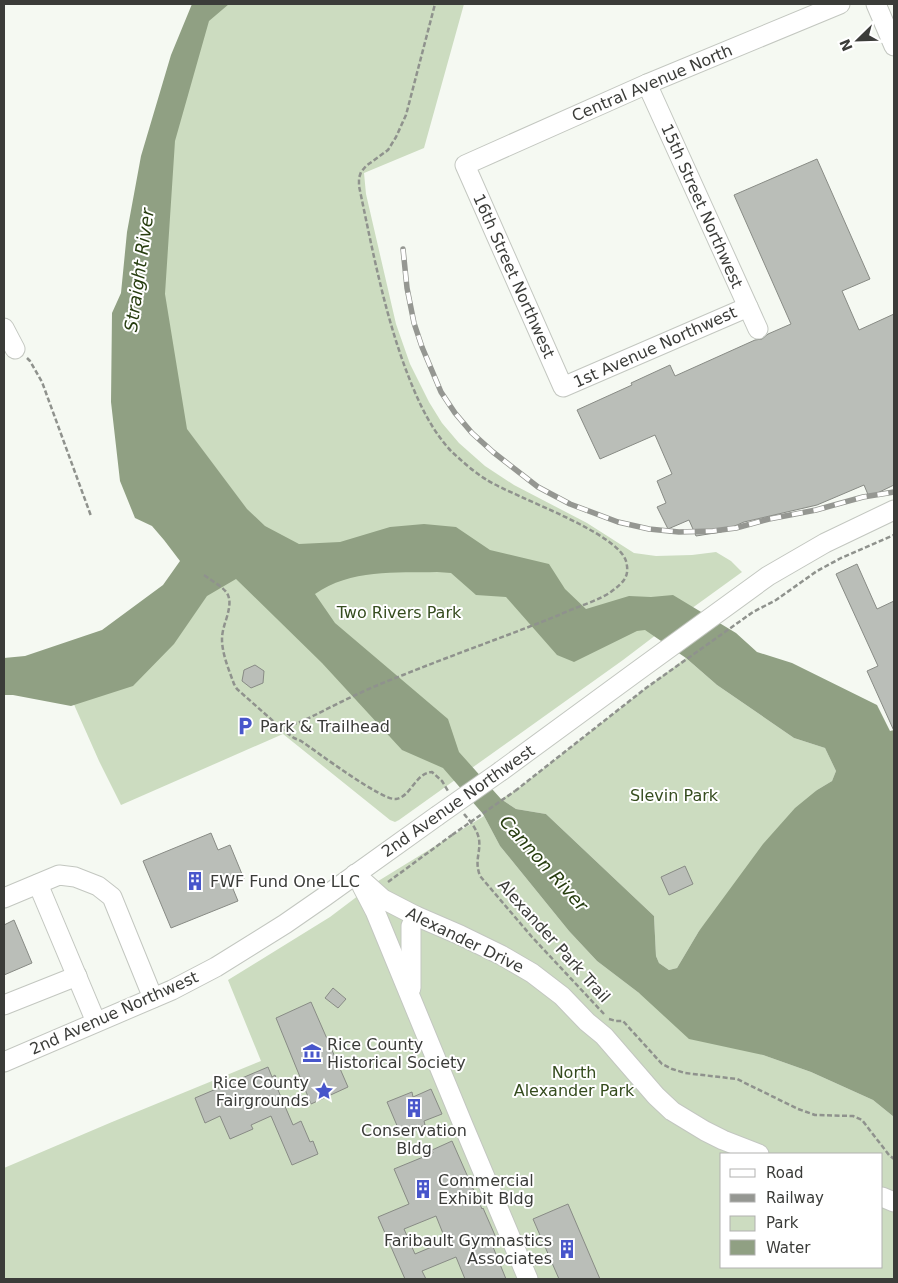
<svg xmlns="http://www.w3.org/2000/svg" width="898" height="1283" viewBox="0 0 898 1283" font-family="'DejaVu Sans',sans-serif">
<rect width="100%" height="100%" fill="#f5f9f2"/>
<g fill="#ccdcc0" fill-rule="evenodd">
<path d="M203,4h261l-40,144 -60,25 2,21 30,130 14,40 19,38 13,21 17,20 26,23 29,19 73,38 47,30 22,3 36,-1 24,-3 15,9 11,11 -65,47 -54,41 -224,160 -4,2 -5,-2 -107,-86 -162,71 -22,-44 -35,-79 150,-132 -85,-190z"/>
<path d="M686,658l31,27 77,53 31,10 11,23 -4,10 -15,9 -118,141 -22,37 -8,2 -10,-7 -3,-7 -2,-40 -108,-102 -30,-5 -15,-10 14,-8 131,-103z"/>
<path d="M484,816l16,30 69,85 28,30 42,32 124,62 48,17 62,28 21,17v162h-890v-111l108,-46 149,-61 -33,-81 102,-63 45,-34zM722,1154h160v113h-160z"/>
</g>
<path fill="#90a083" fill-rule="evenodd" d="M192,4h37l-20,17 -34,120 -10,153 22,135 60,80 18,17 34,18 41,-2 50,-15 34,-3 32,3 34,23 59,14 16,25 21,20 43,-13 22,1 22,-2 63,38 21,19 35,11 85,42 13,26 4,-1v387l-21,-17 -62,-28 -48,-17 -74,-16 -50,-46 -42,-32 -28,-30 -69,-85 -17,-32 -40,-46 -41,-18 -80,-87 -86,-84 -29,17 -33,48 -41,42 -62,20 -58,-11h-9v-37l21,-2 77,-26 61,-45 17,-24 -16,-21 -12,-14 -17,-8 -15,-37 -9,-79 1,-89 9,-20 6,-61 14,-76 30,-101zM437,572l14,1 25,22 30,2 51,58 17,7 63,-31 8,-1 41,28 31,27 77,53 31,10 11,23 -4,10 -15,9 -22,18 -32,36 -64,87 -22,37 -8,2 -10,-7 -3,-7 -2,-40 -108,-102 -30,-5 -15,-10 -42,-47 -11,-33 -113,-96 -20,-29c35,-25 81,-21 122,-22z"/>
<g fill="#babeb8" stroke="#888b85" fill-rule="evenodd">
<path d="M817,159l53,120 -28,12 17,39 35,-16v171l-25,12 -5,-12 -47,20 -73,17 -23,10 -25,4 -7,-16 -21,9 -11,-22 9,-4 -9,-22 15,-7 -17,-39 -55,24 -23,-49 55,-25 -1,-2 39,-18 5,11 80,-36 7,-1 6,-5 23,-10 -57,-129z"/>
<path d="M857,564l20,45 17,-8v130l-27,-60 11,-5 -42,-92z"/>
<path d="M255,665l9,6 -1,12 -12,5 -9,-7 2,-11z"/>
<path d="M211,833l7,17 12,-5 14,34 -13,5 7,17 -67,27 -28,-67z"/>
<path d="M685,866l8,18 -24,11 -8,-18z"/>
<path d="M14,920l18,43 -28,12v-50z"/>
<path d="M333,988l13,11 -8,9 -13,-10z"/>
<path d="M311,1002l37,85 -37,17 -35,-86z"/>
<path d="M268,1067l4,10 3,-2 6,14 -3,1 15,35 8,-4 9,21 3,-1 5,13 -26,11 -21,-49 -20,9 2,4 -23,10 -10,-23 -15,7 -10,-25z"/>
<path d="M431,1089l11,25 -18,7 1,4 -24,10 -14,-33 25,-10 1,5z"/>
<path d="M452,1141l30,68 1,-1 14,32 -6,2 15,37h-41l-9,-22 -34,14 4,8h-21l-27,-62 31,-13 -15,-35 39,-16 -1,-3zM436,1216l10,25 -31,13 -11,-25z"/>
<path d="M568,1204l32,75h-41l-26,-60z"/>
</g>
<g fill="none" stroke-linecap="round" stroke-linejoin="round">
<g stroke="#c3c7c0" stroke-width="21">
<g id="minor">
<path d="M876,4l18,42"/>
<path d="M647,84l111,245"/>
<path d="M748,307l-185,80 -98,-222 182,-81 193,-80"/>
<path d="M4,328l11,21"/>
<path d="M501,771l135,-99 132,-96 57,-33 69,-33"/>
<path d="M355,874l28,25 33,17 44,19 41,20 31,18 30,23 25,26 17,14 52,60 16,15 33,20 18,9 36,14"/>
<path d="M38,884l58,138"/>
<path d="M362,886l13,25 89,216 64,152"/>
<path d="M4,898l55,-23 16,2 23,9 14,11 41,101"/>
<path d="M411,988v-62l5,-10"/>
<path d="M4,1005l73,-29"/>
<path d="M4,1062l168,-72 44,-23 69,-43 39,-27 113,-81"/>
<path d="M882,1197l12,5"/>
</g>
</g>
<g stroke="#8f928d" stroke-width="2.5" stroke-dasharray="5 2.5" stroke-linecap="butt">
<path d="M27,358l3,3 12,21 49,134"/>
<path d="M204,575c22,16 31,16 22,45 -2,6 -4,13 -4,19 0,15 7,31 12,45l3,5 45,40 12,9 7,3c15,10 81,60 95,58 15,-2 19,-26 36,-27l10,9 6,10"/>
<path d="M270,730c26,-3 48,-17 71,-28 20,-10 41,-19 62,-27 52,-21 104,-39 156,-60 14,-7 42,-15 53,-24 12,-9 18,-15 14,-30 -9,-29 -110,-63 -139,-81 -12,-7 -24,-18 -35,-28 -22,-23 -35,-53 -46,-82 -22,-59 -34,-122 -47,-184v-8l2,-6 5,-6 22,-16 8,-13 10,-22 29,-111"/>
<path d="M515,791l131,-103 107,-76 23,-12 41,-29 13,-7 11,-6 53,-23"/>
<path d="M464,814c6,7 13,15 15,25 2,14 -5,21 1,37l52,61 72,77"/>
<path d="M388,882l64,-47"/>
<path d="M609,1019l7,2h7l39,43 10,5 13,4 52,6 61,30 17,6 38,1 9,4 27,35 5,4"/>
</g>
<use href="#minor" stroke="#fff" stroke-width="19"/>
<g stroke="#959792" stroke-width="5.5">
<path id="rail" d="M403,249l4,39 7,35 8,24 19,45 14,21 17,20 21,19 45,35 32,17 48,18 31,7 30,3 34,-1 23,-3 33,-9 47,-9 47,-13 31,-5"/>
</g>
<use href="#rail" stroke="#fff" stroke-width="4" stroke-dasharray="11" stroke-linecap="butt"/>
<g stroke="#c3c7c0" stroke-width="21" stroke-linecap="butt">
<path id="minor-bridge" d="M437,816l64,-45"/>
</g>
<path stroke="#8f928d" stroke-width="2.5" stroke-dasharray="5 2.5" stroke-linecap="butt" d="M452,835l63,-44"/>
<use href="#minor-bridge" stroke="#fff" stroke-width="19"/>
</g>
<defs>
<g id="parking-bare" transform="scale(1.5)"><path d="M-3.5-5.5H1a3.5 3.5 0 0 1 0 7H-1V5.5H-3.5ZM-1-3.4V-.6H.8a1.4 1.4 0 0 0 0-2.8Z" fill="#4856cb" stroke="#fff" stroke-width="2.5" paint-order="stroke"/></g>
<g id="building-bare" transform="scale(1.5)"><path d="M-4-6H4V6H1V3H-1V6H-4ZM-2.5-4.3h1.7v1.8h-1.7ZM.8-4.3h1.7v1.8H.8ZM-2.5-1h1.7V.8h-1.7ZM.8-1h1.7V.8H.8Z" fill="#4856cb" stroke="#fff" stroke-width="2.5" paint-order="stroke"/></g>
<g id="museum-bare" transform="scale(1.5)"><path d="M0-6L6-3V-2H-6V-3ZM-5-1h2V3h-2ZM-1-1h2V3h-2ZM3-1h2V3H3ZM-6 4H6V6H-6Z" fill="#4856cb" stroke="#fff" stroke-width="2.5" paint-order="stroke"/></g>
<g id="sight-bare" transform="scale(1.5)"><path d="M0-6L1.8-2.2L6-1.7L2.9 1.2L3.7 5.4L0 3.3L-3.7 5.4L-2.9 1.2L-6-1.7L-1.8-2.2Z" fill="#4856cb" stroke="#fff" stroke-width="2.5" paint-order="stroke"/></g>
</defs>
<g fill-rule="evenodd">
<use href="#parking-bare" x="245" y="726"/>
<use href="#building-bare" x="195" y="881"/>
<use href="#museum-bare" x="312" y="1053"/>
<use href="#sight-bare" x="324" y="1091"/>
<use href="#building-bare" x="414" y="1108"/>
<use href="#building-bare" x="423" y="1189"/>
<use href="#building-bare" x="567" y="1249"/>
</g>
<g text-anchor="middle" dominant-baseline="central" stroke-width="4" stroke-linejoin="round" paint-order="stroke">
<g font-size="16" fill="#3b3c39" stroke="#fff">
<text transform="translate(652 83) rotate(-23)">Central Avenue North</text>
<text transform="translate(702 206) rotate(66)">15th Street Northwest</text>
<text transform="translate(514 276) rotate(66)">16th Street Northwest</text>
<text transform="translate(655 347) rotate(-24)">1st Avenue Northwest</text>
<text transform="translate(458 801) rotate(-35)">2nd Avenue Northwest</text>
<text transform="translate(465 940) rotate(26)">Alexander Drive</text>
<text transform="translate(554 941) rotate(48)">Alexander Park Trail</text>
<text transform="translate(114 1013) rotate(-24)">2nd Avenue Northwest</text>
</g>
<g font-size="16" fill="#354c1e" stroke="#fff">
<text x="399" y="612">Two Rivers Park</text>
<text x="674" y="795">Slevin Park</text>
<text x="574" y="1072">North<tspan x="574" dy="18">Alexander Park</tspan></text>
</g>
<g font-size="16" fill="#3b3c39" stroke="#fff" text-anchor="start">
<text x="260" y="726">Park &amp; Trailhead</text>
<text x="210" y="881">FWF Fund One LLC</text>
<text x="327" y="1044">Rice County<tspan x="327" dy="18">Historical Society</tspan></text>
<text x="309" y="1082" text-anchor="end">Rice County<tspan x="309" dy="18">Fairgrounds</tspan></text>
<text x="414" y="1130" text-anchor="middle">Conservation<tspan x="414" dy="18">Bldg</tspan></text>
<text x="438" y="1180">Commercial<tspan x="438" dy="18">Exhibit Bldg</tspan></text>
<text x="552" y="1240" text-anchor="end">Faribault Gymnastics<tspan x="552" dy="18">Associates</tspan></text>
</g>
<g font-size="18" font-style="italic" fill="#273d0f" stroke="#fff">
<text transform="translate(139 270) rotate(-82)">Straight River</text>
<text transform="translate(544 863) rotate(48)">Cannon River</text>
</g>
</g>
<rect width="898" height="1283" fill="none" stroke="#3b3c39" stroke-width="10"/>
<rect x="720" y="1153" width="162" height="115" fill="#ffffff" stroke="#b1b1b0"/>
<rect x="730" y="1169" width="25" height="8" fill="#ffffff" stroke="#b1b1b0"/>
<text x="766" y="1178" font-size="15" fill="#3b3c39">Road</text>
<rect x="730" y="1194" width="25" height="8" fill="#959792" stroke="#b1b1b0"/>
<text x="766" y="1203" font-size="15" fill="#3b3c39">Railway</text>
<rect x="730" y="1216" width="25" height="15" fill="#ccdcc0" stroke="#b1b1b0"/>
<text x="766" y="1228" font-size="15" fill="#3b3c39">Park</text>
<rect x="730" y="1240" width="25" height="15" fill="#90a083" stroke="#b1b1b0"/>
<text x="766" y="1253" font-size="15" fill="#3b3c39">Water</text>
<g transform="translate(858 40) rotate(247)" stroke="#ffffff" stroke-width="4" paint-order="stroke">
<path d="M0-4L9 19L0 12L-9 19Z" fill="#3b3c39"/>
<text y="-8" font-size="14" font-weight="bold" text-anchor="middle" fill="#3b3c39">N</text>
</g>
</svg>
